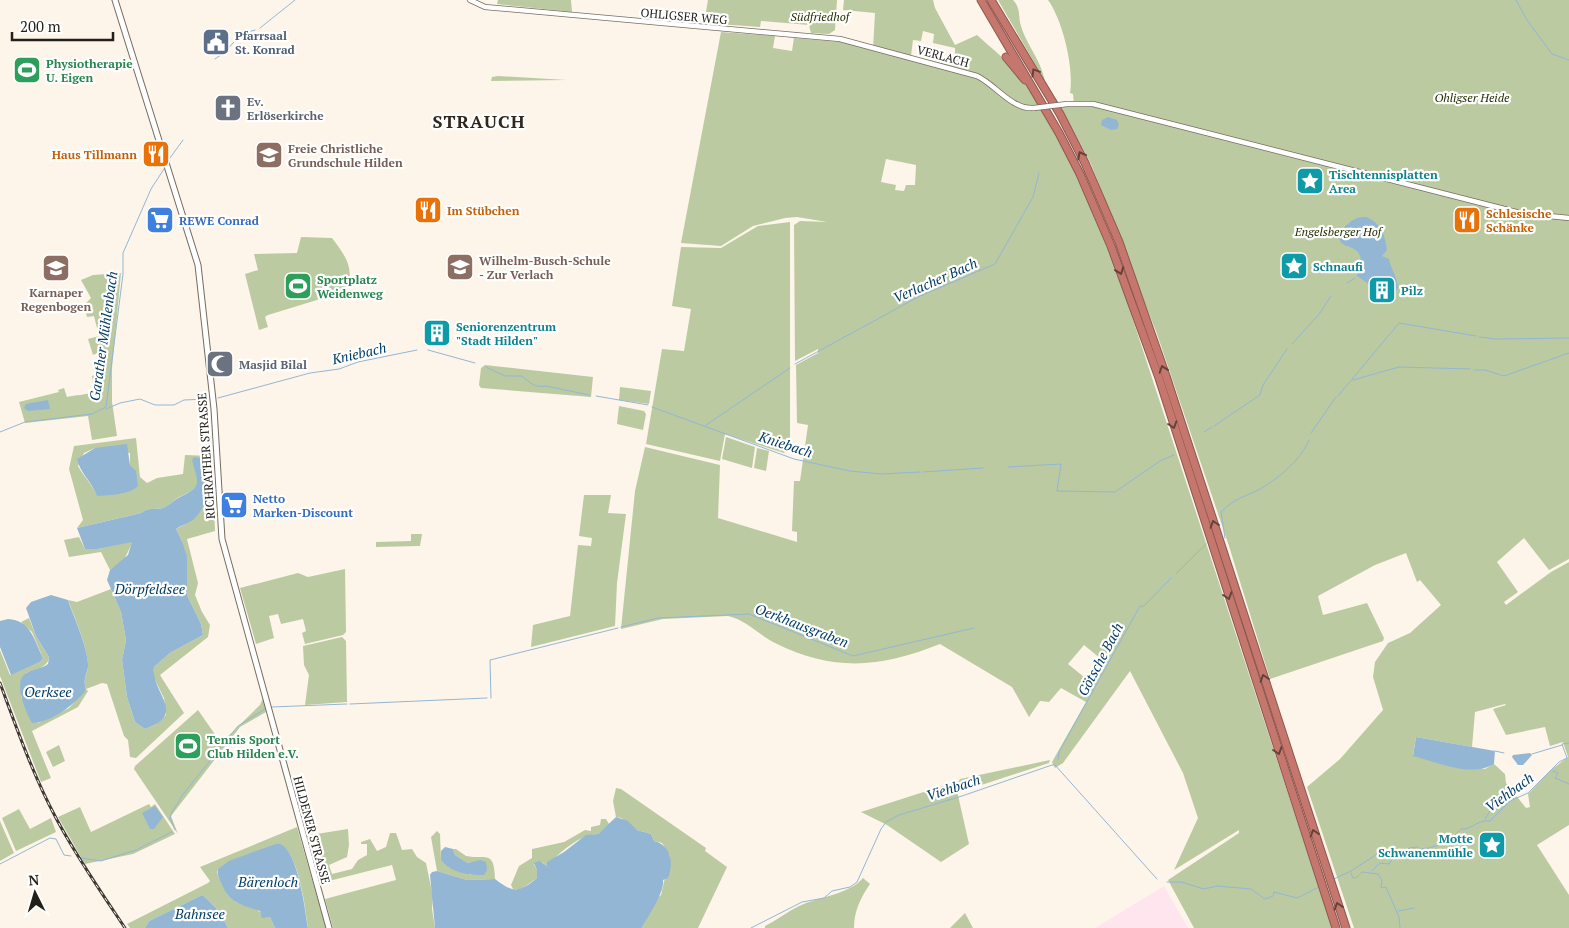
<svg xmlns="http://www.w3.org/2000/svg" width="1569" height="928" viewBox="0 0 1569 928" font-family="'PT Serif',serif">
<rect width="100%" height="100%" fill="#fef5ea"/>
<path fill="#ffe5ed" d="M1164,886l24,42h-93z"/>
<g fill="#bccaa1" fill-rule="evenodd">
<path d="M498,0h73l1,12 -75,-8z"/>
<path d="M708,0h129l-2,30 -6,4 -18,-1 -2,-8 -48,-4 -1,6 -56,-4z"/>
<path d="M844,0h89l2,8 20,37 22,-10c15,14 34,28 46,46 39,55 70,130 95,193l214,654h-138l-26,-48 71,-47v-3l-65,40 24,-52 -15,-45 -53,-102 -67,92 -8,5 -3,-6 34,-60 -25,-14 -12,14 -9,-1 -11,16 -17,-30 -72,-43c-60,24 -106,28 -165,-1 -16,-8 -29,-23 -47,-27l-65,3 -42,10 14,-138 10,-44 75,18 -2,53 79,24v-10l-5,-1 2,-50h6l8,-56 -11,-2 -1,-58 22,-12v-4l-23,12 -1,-136 6,-4 27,1 -30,-5 -12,1 -32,8 -32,20 -40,-3 40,-211 54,4 -2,12 19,3 2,-13 46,4 33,7 2,-36 -32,-3zM923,31l11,3 -1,9 22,5v18l-44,-10 2,-16 8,1zM886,159l30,6 -1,20h-9l-2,6 -9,-1 1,-5 -15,-3zM1084,645l17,14 -17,18 -16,-13z"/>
<path d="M998,0h15c8,8 5,17 8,26 6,20 19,32 24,55z"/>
<path d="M1048,0h521v559l-20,11 -25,-32 -27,24 21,30 -14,10 2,3 45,-33 18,-10v263l-32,20 32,50v33h-215l-47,-141 33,-28 43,-49 -10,-33 2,-15 13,-19 22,-10 31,-28 -21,-25 -3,2 -11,-29 -31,12 -57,31 5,19 44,-12 17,35 -1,3 -113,38 -41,-133 -72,-212 -66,-170 -30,-57 13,-2 -1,-11 -3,-1c4,-25 -7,-72 -22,-93zM1505,704l1,1 -13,4 13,26 39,-8 5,19 13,-4 5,15 -17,13 -23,24 2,13 -4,1 -20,-25 -1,-9 -11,-10 -9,5 -72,-14 3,-18 56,10 3,-35z"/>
<path d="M498,76l69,4 -76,1 1,-4z"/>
<path d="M790,222v225l-6,6 -59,-19 -5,27 -74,-17 16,-95 22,2 7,-42 -19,-3 9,-59 40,1 37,-22z"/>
<path d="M301,237l31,1c13,17 26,34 11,54l-75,23 -3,2 3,10 -9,3 -14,-56 13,-4 -4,-16 43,-1z"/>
<path d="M121,273l-9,95v34l5,34 -25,4 -4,-24 -63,7 -6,-21 40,-10 -1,-2 6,-2 3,9c9,-2 18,-2 28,-5l-3,-16 13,-4 -5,-20 -7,3 -5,-16 11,-3 -5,-20 -7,1 -3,-12 7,-7 -10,-18 12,-5z"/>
<path d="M485,365l108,12 -2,20 -110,-9 -2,-3 2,-17z"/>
<path d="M620,387l31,4 -2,13 -30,-4z"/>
<path d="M619,406l25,5 2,3 -3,16 -26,-6z"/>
<path d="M726,437l29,10 -3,21 -30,-9z"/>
<path d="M136,438l4,39 7,6 10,-5 26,-4 2,-19 27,1 3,75 -28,8 11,44 -3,12 7,17 8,13 -2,12 -48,38 24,38 -48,45 -6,-1 -2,-17 -4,-4 -17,-52 -5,-1 -16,6 2,2 -10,16 -46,24 19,47 -10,4 -41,-106v-26l10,25 30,-13 3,-4 -11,-26 -11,-10 8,-4 7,18 13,21c-1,11 -14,12 -23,16l-5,24 17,26 31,-15 17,-18c-4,-15 3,-16 2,-26 -2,-21 -13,-45 -20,-64l9,2 34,-13 10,23 5,28 -4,20 5,37 8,25 10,7 10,-4 11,-10 -2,-17 -11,-22 1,-9 16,-14 33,-18 -2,-11 -14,-29 -1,-27 -4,-27 -6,-12 15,-8 7,-7 7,-36 -4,-16 -7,2c9,21 3,25 -15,33 -6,3 -9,10 -16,11 -9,2 -15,-1 -22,5l-64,15 6,-8 -14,-51 5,-23zM95,448l35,5v12l-7,28 -26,2c-5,-11 -13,-18 -19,-29l6,-13z"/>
<path d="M757,448l12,3 -3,20 -12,-3z"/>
<path d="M584,495h27l-3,18 18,1 -9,69 -2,43 -84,21 2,-22 37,-9 8,-71 13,1 1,-8 -13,-2z"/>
<path d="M411,534h11l-2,12 -44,1v-5l35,-1z"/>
<path d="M79,537l6,12h13l35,-8 -9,19 -14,10 -9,-18 -32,5 -5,-17z"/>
<path d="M345,569l1,63 -3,3 -38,9 -3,-11 4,-2 -3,-12 -22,5 -3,-10 -9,2 5,22 -18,6 -16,-56 58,-15 10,4z"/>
<path d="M342,637l4,4 1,61 -42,3 4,-30 -5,-10 -1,-19z"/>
<path d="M263,698l3,14 -26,15 -69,89 7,18 -44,-65 1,-3 63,-56 23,33 39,-38z"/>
<path d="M59,745l6,16 -12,6 -7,-15z"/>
<path d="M1050,760l-1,3 -89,29 -2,-9 2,-4z"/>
<path d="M955,782l14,62 -28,18 -54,-37 -26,-13z"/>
<path d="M616,788l5,1 85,59 -1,3 22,16 -29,61h-56l14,-29 5,-4 9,-39 -8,-13 -8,-2 -3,-7 -14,-4 -16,-12 -5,-1 -3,-16z"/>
<path d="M149,804l2,3 4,-3 20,30 -42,20 -48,10 -27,-47 22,-10 11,25z"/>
<path d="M19,809l11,20 21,-11 5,14 -40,19 -14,-33z"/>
<path d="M601,819h5l3,5 -11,10c-19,1 -38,18 -51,32l-5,-4 -8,2 3,6v8l-17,12 -7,-1 -2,-4 8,-19 13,-8v-9l32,-7 21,-12 6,1v-4l9,-2z"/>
<path d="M0,821l14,32 -14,8z"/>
<path d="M297,827l29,101h-18c-3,-21 -9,-77 -30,-85l-54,22 -7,6c1,6 3,10 6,15 11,27 30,14 42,31h5l5,11h-47l-9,-17 -15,-15h-4l-51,25 -4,7h-15l-3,-4 81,-41 2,-2 -10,-14z"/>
<path d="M348,829l1,16 -2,12 -18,8 3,9 20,-5 6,-9 9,-5v-11h-6v-2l9,-3 7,12 9,-4 4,-14h6l6,17 10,-1 5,8 9,6 7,34 -1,12 3,19h-102l-8,-29 71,-19 -4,-15 -71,18 -11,-48z"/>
<path d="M437,831l3,3 1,26 30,15 6,-13 -9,1 -13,-8 -2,-6h3l10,7c20,4 28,-7 29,23l-28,1 -30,-9 -6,-34z"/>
<path d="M863,878l7,6c-9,13 -16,27 -16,44h-89v-2c12,-6 22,-14 34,-20 19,-9 51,-12 64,-28z"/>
<path d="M965,913l8,15h-23z"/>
</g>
<g fill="#93b6d5">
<path d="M1108,117l9,3 2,5 -2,4 -6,1 -10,-5 1,-5z"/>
<path d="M1366,217c15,6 19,18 21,33l-5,6 7,3c1,9 10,21 9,29l-4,5c-5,-1 -7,-4 -12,-5 -14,-2 -14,-5 -25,-12 0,-8 6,-12 3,-20 -5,-14 -25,-5 -20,-25 8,-7 14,-15 26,-14z"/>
<path d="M48,400l2,9 -22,2 -4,-3 2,-4z"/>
<path d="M127,444l3,21 6,6 2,15c-9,9 -28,9 -41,10 -5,-14 -17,-23 -20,-37l18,-11z"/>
<path d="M194,457l6,1 1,4c2,21 11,41 -8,58 -5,4 -12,5 -17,9l6,12 5,16v38l14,29 2,11 -33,18 -16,14c-4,25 35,47 -9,62l-10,-7 -8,-25 -5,-37 4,-20 -5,-28 -14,-32 3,-10 18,-15 4,-13 -34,7h-13l-8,-21 64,-15c7,-6 13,-3 22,-5 7,-2 10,-8 17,-11 23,-11 18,-14 12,-37z"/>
<path d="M51,595l17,5 2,6c7,18 16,39 18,57 1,11 -6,12 -2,27 -10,14 -36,33 -54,33 -6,-11 -19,-40 -7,-49 7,-5 16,-5 23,-10l1,-7 -13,-21 -10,-28 5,-6z"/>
<path d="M8,619c23,1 26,21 35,39l-3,4 -29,13 -11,-28v-26z"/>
<path d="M1416,737l79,14 -1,13c-23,14 -57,-2 -81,-8z"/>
<path d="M1530,753l2,2 -9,10h-5l-6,-8 1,-2z"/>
<path d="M155,806l8,11 -9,12h-4l-8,-16z"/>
<path d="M616,817l12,4 9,9 14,4 3,7c17,4 20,22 14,37l-5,2c2,12 -15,36 -21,48h-207l-5,-53 2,-3 5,-1 30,9 28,-1c18,14 24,14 42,-1v-8l-3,-7 6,-2 7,5v-4l17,-10 22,-17 12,-1z"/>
<path d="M278,843c20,5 27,66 30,85h-33l-5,-11 -8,1 -2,-7c-18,-6 -30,-7 -38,-26 -3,-6 -5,-10 -4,-16l11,-8z"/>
<path d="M445,847l8,2 2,6 13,8 12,-3 6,2 1,8 -3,5c-17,0 -32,-2 -43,-15v-9z"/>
<path d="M200,896h4l15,15 9,17h-83l4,-7z"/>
</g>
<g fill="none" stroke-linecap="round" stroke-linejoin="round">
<g stroke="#93b6d5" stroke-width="1">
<path d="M1516,0l11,20 25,34 17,6"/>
<path d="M260,28l35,-28"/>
<path d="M215,59l10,-7 16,-18 14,-4"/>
<path d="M170,158l13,-18"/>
<path d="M1347,283l8,-5"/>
<path d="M1479,337l17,2 73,-1"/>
<path d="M1292,344l28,-31 11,-17"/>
<path d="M428,350l47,13"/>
<path d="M795,364l123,-67 77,-33 38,-67 6,-24"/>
<path d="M486,367l19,9h17c8,7 13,12 24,10l43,9"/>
<path d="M1474,370h11l19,6 65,-23"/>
<path d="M1353,380l46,-13 71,2"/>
<path d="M596,396l52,9"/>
<path d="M1338,396l61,-73 77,13"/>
<path d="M218,398l92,-25 29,-4 19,-7 59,-12"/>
<path d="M652,407l142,52 56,12 31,3 39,-2"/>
<path d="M106,409l14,-6 20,-4 15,6h19l10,-5 24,-1"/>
<path d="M706,425l84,-57"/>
<path d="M1214,426l46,-31 3,-10 24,-36"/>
<path d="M0,432l25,-10 67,-8 14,-7 17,-133v-21l28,-64 13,-20"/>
<path d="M1204,432l8,-5"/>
<path d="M1311,433l25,-36"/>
<path d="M1008,467l53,-3 -4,27 58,1 45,-31 14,-6"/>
<path d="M923,472l60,-4"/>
<path d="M1225,538l-4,-26c15,-15 22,-14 39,-23 19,-11 41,-29 49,-49"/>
<path d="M1176,574l30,-30"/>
<path d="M621,627l37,-9 91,-4 104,42 121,-28"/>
<path d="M491,698l-1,-38 128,-32"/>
<path d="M350,704l137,-6"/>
<path d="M272,707l75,-3"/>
<path d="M1495,751l9,2"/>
<path d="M1532,754l30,-9"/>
<path d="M1058,760l1,-8 81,-146h4l27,-28"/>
<path d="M1553,771l5,2 -3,5 14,6"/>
<path d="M1485,819l20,-32"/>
<path d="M175,830l-5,-12c2,-9 8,-13 11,-21l57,-71 27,-17"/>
<path d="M81,858l20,3 35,-11 36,-18"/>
<path d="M0,864l50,-26 6,1 8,16 7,1"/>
<path d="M1372,871l8,-8 9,1 5,-8h14l12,-6"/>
<path d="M1351,873l2,5h3l6,-6 16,2 4,6 -1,8 5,-1 13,30 1,11"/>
<path d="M1334,879l17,-8 34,-22 5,3 5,-3 10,3 4,-4 8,-1 4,2c12,-2 21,-2 26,-14l7,1 7,-7c11,1 17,-10 29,-8l20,-20 18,-8 31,-31 8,-4 -5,-14 7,-1"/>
<path d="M1167,882h14l23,7 13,-3 34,3 14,10 8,-3 1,-4 23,6 22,-11"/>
<path d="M1398,911l16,-3"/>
<path d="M751,928l51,-26 22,-4 8,-7 18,-4 7,-5 24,-53 5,-7 13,-7 63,-19 90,-31h3l102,114"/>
</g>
<g stroke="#766c60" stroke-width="6">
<g id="tertiary">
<path d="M470,0l15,7 355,32 137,37c19,9 35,34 57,32"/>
<path d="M1067,104h26l427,109 49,5"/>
</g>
</g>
<g stroke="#766c60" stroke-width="7">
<path id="secondary" d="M115,0l83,265 16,144 8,130 107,389"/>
</g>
<g stroke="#8c5850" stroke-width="9">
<g id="motorway">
<path d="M981,0l78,133 21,41 31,72 48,132 177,550"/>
<path d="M991,0l69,114 25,49 34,79 47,134 180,552"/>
<path d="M1006,57l19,23"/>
</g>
</g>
<use href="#tertiary" stroke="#fff" stroke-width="4.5"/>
<use href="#secondary" stroke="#fff" stroke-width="5"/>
<use href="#motorway" stroke="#c5776d" stroke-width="7"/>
<g stroke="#3e3932" stroke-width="3">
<path id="rail" d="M0,683c17,46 33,92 56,135 20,38 45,74 69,110"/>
</g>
<use href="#rail" stroke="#fff" stroke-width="1" stroke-dasharray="4" stroke-linecap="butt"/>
<g stroke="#766c60" stroke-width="6" stroke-linecap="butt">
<path id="tertiary-bridge" d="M1034,108l33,-4"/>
</g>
<use href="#tertiary-bridge" stroke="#fff" stroke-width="4.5"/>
</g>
<defs><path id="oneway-chevron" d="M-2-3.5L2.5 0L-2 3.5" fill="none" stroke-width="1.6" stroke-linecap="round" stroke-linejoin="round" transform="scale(1.25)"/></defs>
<g stroke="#64423b">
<use href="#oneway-chevron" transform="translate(1035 72) rotate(-121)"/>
<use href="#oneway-chevron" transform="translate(1081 155) rotate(-118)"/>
<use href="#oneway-chevron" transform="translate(1120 271) rotate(70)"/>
<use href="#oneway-chevron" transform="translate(1163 369) rotate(-109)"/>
<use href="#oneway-chevron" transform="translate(1173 425) rotate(72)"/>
<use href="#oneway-chevron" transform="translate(1214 524) rotate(-108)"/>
<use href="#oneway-chevron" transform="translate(1228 596) rotate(72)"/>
<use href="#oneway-chevron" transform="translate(1264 678) rotate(-108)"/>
<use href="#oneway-chevron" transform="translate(1278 751) rotate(72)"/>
<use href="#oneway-chevron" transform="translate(1314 833) rotate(-108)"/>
<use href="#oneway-chevron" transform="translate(1338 906) rotate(-108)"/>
</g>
<defs>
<g id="civic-square" transform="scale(1.4375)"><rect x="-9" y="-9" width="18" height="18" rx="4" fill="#5c6f8a" stroke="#fff"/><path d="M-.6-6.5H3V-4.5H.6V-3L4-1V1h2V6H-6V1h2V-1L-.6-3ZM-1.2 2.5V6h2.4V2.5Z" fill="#fff"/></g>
<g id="stadium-square" transform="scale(1.4375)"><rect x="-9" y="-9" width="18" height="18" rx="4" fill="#2e9e5b" stroke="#fff"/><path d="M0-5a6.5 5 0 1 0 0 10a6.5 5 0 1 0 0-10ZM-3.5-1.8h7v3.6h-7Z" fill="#fff"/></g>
<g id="church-square" transform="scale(1.4375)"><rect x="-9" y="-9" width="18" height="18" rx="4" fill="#6b7280" stroke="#fff"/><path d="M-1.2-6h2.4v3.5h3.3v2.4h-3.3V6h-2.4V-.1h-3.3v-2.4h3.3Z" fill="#fff"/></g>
<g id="restaurant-square" transform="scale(1.4375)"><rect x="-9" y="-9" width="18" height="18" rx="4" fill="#e8710a" stroke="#fff"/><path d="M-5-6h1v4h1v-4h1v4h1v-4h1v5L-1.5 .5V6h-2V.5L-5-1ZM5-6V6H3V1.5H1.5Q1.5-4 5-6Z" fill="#fff"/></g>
<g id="school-square" transform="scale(1.4375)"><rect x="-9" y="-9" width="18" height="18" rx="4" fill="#8d6e63" stroke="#fff"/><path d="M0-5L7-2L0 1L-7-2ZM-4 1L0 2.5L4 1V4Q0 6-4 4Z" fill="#fff"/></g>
<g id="sight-square" transform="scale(1.4375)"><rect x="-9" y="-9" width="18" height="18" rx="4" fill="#0f9aa8" stroke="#fff"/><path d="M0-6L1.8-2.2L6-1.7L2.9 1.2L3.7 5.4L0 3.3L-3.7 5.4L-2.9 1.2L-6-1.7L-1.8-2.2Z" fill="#fff"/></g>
<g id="supermarket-square" transform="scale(1.4375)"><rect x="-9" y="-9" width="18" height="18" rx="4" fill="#3f7fe0" stroke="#fff"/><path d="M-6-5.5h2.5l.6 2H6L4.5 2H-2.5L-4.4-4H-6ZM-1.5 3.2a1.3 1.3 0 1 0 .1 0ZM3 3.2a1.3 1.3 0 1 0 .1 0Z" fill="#fff"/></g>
<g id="building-square" transform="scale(1.4375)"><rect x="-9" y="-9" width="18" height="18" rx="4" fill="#0f9aa8" stroke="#fff"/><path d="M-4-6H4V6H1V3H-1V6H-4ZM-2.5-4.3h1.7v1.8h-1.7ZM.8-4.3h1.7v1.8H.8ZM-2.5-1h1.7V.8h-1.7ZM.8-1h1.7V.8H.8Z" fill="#fff"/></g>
<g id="mosque-square" transform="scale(1.4375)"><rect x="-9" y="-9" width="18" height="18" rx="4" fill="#6b7280" stroke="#fff"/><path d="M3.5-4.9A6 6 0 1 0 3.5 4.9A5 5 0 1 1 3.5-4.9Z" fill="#fff"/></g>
</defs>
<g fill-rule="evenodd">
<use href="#civic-square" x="216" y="42"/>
<use href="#stadium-square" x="27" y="70"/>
<use href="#church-square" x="228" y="108"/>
<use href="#restaurant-square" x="156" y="154"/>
<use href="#school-square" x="269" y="155"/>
<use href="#sight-square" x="1310" y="181"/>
<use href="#restaurant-square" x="428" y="210"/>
<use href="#supermarket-square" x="160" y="220"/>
<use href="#restaurant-square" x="1467" y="220"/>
<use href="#sight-square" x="1294" y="266"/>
<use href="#school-square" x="460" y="267"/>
<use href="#school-square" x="56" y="268"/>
<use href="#stadium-square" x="298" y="286"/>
<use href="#building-square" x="1382" y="290"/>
<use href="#building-square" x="437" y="333"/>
<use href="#mosque-square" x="220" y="364"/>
<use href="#supermarket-square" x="234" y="505"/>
<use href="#stadium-square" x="188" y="746"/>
<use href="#sight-square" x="1492" y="845"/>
</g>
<g text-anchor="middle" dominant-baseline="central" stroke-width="4.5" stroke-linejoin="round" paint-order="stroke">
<g font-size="12" fill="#231f19" stroke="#fff">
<text transform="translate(684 16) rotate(5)">OHLIGSER WEG</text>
<text transform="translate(943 56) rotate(15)">VERLACH</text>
<text transform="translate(206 456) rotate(-94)">RICHRATHER STRASSE</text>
<text transform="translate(312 830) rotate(75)">HILDENER STRASSE</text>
</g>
<g font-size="12" font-style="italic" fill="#242f00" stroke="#fff">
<text x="820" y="16">Südfriedhof</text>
<text x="1472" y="97">Ohligser Heide</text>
<text x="1338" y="231">Engelsberger Hof</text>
</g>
<g font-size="12" font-weight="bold" fill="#4e5e75" stroke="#fff" text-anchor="start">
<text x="235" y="35">Pfarrsaal<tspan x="235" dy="14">St. Konrad</tspan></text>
</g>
<g font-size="12" font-weight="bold" fill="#27864d" stroke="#fff" text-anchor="start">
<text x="46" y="63">Physiotherapie<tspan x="46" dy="14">U. Eigen</tspan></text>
<text x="317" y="279">Sportplatz<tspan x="317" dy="14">Weidenweg</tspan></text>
<text x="207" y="739">Tennis Sport<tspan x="207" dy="14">Club Hilden e.V.</tspan></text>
</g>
<g font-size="12" font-weight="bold" fill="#5b616d" stroke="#fff" text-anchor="start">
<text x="247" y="101">Ev.<tspan x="247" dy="14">Erlöserkirche</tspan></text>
<text x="239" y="364">Masjid Bilal</text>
</g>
<g font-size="12" font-weight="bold" fill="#785e54" stroke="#fff" text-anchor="start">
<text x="288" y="148">Freie Christliche<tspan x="288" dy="14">Grundschule Hilden</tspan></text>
<text x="479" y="260">Wilhelm-Busch-Schule<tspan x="479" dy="14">- Zur Verlach</tspan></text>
<text x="56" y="292" text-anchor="middle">Karnaper<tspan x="56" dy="14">Regenbogen</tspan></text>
</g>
<g font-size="12" font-weight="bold" fill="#c56008" stroke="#fff" text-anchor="start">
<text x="137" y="154" text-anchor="end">Haus Tillmann</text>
<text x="447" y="210">Im Stübchen</text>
<text x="1486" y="213">Schlesische<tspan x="1486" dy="14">Schänke</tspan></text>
</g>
<g font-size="12" font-weight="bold" fill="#0d838f" stroke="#fff" text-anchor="start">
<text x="1329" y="174">Tischtennisplatten<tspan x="1329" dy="14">Area</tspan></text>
<text x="1313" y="266">Schnaufi</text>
<text x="1401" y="290">Pilz</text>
<text x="456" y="326">Seniorenzentrum<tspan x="456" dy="14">"Stadt Hilden"</tspan></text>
<text x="1473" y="838" text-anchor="end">Motte<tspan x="1473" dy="14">Schwanenmühle</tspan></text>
</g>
<g font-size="12" font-weight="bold" fill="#366cbe" stroke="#fff" text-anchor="start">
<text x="179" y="220">REWE Conrad</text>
<text x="253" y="498">Netto<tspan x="253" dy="14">Marken-Discount</tspan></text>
</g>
<g font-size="14" font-style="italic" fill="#003b63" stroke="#fff">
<text transform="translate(935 280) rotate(-24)">Verlacher Bach</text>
<text transform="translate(103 336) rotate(-82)">Garather Mühlenbach</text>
<text transform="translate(359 353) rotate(-13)">Kniebach</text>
<text transform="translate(786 444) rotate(18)">Kniebach</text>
<text x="150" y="588">Dörpfeldsee</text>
<text transform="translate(802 625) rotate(21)">Oerkhausgraben</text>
<text transform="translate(1100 659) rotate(-62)">Götsche Bach</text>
<text x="48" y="691">Oerksee</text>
<text transform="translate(953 787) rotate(-18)">Viehbach</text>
<text transform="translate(1509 792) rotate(-36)">Viehbach</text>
<text x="268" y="881">Bärenloch</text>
<text x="200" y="913">Bahnsee</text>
</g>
<g font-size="18" font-weight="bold" letter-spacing="1" fill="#30271d" stroke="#fff">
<text x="479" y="121">STRAUCH</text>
</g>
</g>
<g transform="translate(35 893) rotate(355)" stroke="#ffffff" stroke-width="4" paint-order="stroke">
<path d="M0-4L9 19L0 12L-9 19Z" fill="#231f19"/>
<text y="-8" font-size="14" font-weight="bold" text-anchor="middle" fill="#231f19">N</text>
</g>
<path d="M12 32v8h101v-8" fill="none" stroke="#231f19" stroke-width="2.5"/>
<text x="20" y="32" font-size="15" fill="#231f19" stroke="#ffffff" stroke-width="4" paint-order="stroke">200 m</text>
</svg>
